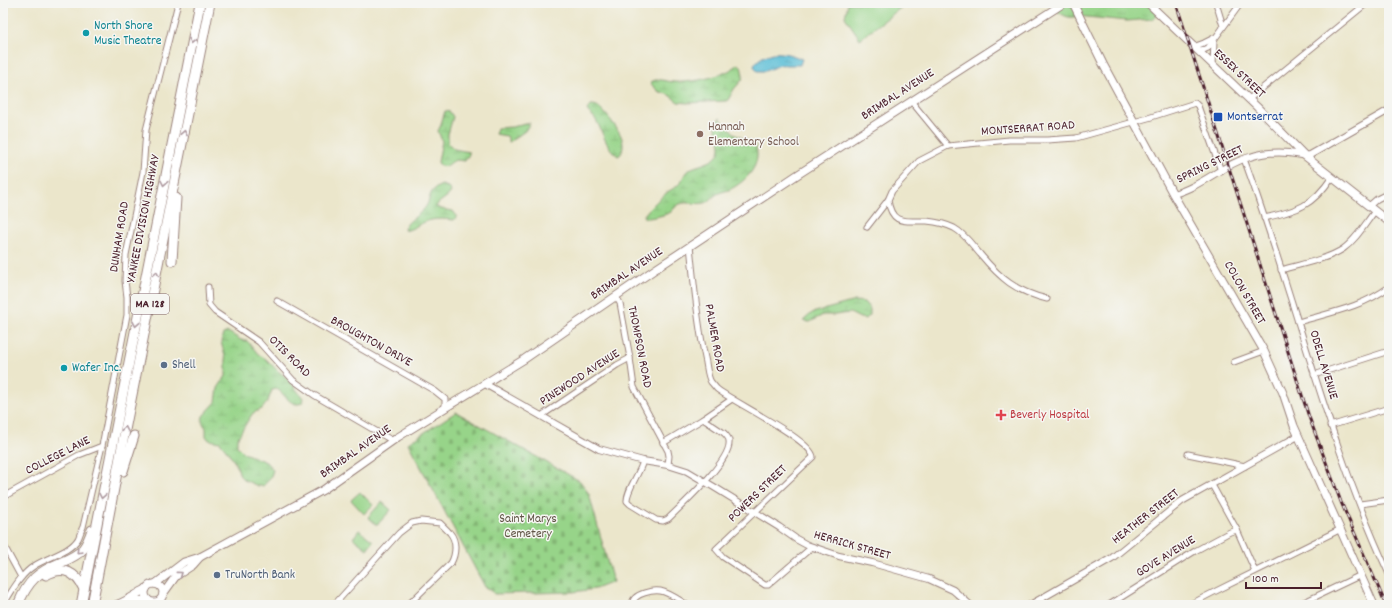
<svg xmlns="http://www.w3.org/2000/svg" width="1392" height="608" viewBox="0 0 1392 608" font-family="Dekko,sans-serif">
<defs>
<pattern id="grass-tufts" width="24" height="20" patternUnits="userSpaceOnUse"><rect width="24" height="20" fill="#97d489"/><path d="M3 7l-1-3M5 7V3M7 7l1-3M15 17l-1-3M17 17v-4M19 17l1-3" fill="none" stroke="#84b676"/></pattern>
<pattern id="wetland-marsh" width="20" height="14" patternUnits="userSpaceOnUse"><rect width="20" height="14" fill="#97d489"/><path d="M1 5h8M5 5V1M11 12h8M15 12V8" fill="none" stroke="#84b676"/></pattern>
<pattern id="cemetery-stones" width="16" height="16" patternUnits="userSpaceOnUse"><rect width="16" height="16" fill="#97d489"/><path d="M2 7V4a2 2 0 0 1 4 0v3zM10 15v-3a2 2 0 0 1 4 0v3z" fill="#84b676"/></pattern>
<pattern id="water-ripples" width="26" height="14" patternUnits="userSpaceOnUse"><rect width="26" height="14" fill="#58bdd6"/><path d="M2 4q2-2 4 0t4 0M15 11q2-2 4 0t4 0" fill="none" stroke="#4b99ae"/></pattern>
</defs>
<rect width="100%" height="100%" fill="#f6f6f2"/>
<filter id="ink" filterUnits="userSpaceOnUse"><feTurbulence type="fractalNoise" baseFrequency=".025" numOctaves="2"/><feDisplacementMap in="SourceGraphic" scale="8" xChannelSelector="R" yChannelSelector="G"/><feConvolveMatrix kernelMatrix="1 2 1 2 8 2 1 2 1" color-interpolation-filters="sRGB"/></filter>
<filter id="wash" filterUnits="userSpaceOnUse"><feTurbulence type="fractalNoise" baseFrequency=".012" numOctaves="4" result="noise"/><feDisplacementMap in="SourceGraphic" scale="16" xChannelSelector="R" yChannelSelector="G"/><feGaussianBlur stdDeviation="0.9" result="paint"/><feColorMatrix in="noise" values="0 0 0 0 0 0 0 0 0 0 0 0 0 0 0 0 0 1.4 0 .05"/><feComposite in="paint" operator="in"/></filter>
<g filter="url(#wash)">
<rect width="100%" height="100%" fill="#ebe6cb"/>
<g fill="url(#grass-tufts)" stroke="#707a5a">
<path d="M1059,3h99l2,9 -8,7 -25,2 -50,-5c-8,3 -12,0 -19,-4z"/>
<path d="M359,530l14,11 -6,8 -14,-11z"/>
</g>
<g fill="url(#wetland-marsh)" stroke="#707a5a">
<path d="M738,64l3,2 2,9 -1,5 -8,9 -6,11 -2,1 -39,2 -9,-1 -9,-7 -11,-4 -7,-7v-2c7,-5 16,0 24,0 16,1 53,-6 63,-18z"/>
<path d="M591,105c2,0 3,0 6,1 6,3 22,24 24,30 3,6 3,18 -3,20 -13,-9 -15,-24 -22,-36 -2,-4 -7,-6 -9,-10z"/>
<path d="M445,111l5,1 3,5 -5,17v9l6,6 15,3v2l-4,7 -9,-1c-7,2 -10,11 -17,4l-1,-2 4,-21 -4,-10 2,-4z"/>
<path d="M720,118l16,17 19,9c8,20 -8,37 -26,46 -4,1 -8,2 -12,4 -4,2 -7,8 -12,9 -8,2 -18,-2 -25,1 -4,1 -6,5 -9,8 -4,3 -23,7 -27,6v-3c7,-9 16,-17 25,-24 3,-2 8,-4 10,-7 5,-5 4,-11 11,-15 7,-4 22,-6 27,-13 10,-13 -9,-27 3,-38z"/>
<path d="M530,123l-5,8 -17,12v-5l-1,-2 -12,-2 2,-6 15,-1z"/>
<path d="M442,185l6,2 3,5c-4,7 -12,8 -15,15l5,2 12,2 3,4v3l-2,2c-10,-1 -20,-2 -29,2 -8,3 -10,6 -20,9l-1,-2c4,-9 13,-12 20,-20 9,-10 1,-17 18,-24z"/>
<path d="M855,301l9,1 6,7v6l-4,4 -6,-1 -10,-5 -15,2h-12l-13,7 -7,-1 9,-8z"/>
<path d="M228,332l13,8 6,1 4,4 7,9 8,5 12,12 10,8 15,19 -1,5c-11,5 -17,-9 -25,-14l-5,1 -4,11 -6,8 -9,4 -6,9 -10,17v7l7,7 22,9 7,8 -3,9 -7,7h-5l-14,-6 -4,-4 -3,-10 -9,-14 -8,-10 -11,-2 -3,-4v-8l-4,-6 1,-6 13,-14 2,-14 8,-12v-16l-5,-18 2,-8z"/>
</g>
<path fill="url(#cemetery-stones)" stroke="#707a5a" d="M456,412l124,69 9,13 24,88 -18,7 -22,3 -79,2 -4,-5 -5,-2 -77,-144z"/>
<g fill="#97d489" stroke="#707a5a">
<path d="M848,3h59l-47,36 -15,-22z"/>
<path d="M360,492l13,13 -9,9 -13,-14z"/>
<path d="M382,502l9,8 -14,15 -9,-8z"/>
</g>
<path fill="url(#water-ripples)" stroke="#516e80" d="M773,53c11,-1 20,2 29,6l-2,6h-20l-14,6h-9l-3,-5c4,-8 10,-10 19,-13z"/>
</g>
<g filter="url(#ink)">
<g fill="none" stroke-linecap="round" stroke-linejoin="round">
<g stroke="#9a827b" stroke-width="7">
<g id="minor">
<path d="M1216,3l7,23"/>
<path d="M1193,47l11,-4 10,-5"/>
<path d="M1199,52l9,-4 33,-45"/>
<path d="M1213,65l1,-24"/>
<path d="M1249,99l118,-96"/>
<path d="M911,101l37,45"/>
<path d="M1244,159c51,137 83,282 145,415"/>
<path d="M888,200c4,27 19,20 39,21 9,1 19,3 27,7 11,6 18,17 26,26 21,25 35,37 67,45"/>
<path d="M1369,206l8,-7 12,-6"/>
<path d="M1264,218c33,-7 49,-12 68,-41"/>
<path d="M867,227l21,-27 4,-9 27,-30 29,-15 61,-6h38l29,-2 72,-20 47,-15 3,3 23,65"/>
<path d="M690,246c4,37 7,75 15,112 2,7 2,18 6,24 2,2 4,5 6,7 16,13 95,51 96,68l-97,92 7,8 42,28h3l44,-38"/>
<path d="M1281,270c19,-6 45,-10 62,-21 13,-9 22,-25 32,-38"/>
<path d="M208,287l1,18 6,7 44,30 34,38 21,15 79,46"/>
<path d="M616,297l4,6 10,55 4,29 34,64 1,5 -1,9"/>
<path d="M277,301l158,90 10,8v9"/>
<path d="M1298,322c31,-9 65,-15 91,-35"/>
<path d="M1234,362l30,-11"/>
<path d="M1314,375l75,-24"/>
<path d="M541,416l76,-51 13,-7"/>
<path d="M703,419l29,-20"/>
<path d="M1330,426l59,-18"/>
<path d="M1188,454l57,12"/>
<path d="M643,461c-3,12 -17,30 -16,40l3,3 26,16 7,1 5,-2c14,-14 64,-59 61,-78 0,-3 -2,-5 -5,-8l-21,-14 -40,24"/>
<path d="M1212,485l25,45 18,41"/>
<path d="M3,497l76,-42 23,-9"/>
<path d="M1360,504l29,-4"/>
<path d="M3,544l18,33"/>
<path d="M3,605c9,-14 17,-30 31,-39 13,-9 35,-13 44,-27 2,-4 3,-9 5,-12l19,-81 25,-131v-18l-2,-16 1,-26 17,-83 3,-42 32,-127"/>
<path d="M334,605l65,-72 13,-10 9,-2 19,2 8,8"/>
<path d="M408,605l43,-42c5,-9 6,-22 -1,-30"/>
<path d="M632,605c0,-12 23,-16 32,-13 8,3 16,8 23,13"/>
<path d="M1109,605l86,-54 35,-19 7,-2"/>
<path d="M1189,605l27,-14 125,-62"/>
<path d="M1298,605l63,-30"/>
</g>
</g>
<g stroke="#9a827b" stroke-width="8">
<g id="tertiary">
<path d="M1173,194c28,-7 50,-30 77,-37 12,-4 27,-5 39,-4 8,1 14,3 21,2l79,-45"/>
<path d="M485,384l114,65 44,12 25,4 19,6 27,16 65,40 17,12 11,6 32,11 33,7 57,16 24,11 17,15"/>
<path d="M1030,605l82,-47 70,-57 116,-65"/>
</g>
</g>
<g stroke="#9a827b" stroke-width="9">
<g id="secondary">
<path d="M1073,3l31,63 69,128 91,157 19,42 11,33 80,179"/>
<path d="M1148,3l109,104 48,49 84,66"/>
<path d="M155,584l29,-22 16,-5 123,-67 75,-53 125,-77 131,-90 143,-95 267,-172"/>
<circle cx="154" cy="593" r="9"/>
<path d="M163,594l13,-18 17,-11 7,-8"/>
<path d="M128,601l20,-1"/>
<path d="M116,605c11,-4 20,-11 30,-16"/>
</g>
</g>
<g stroke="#9a827b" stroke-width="11">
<g id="motorway">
<path d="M172,261l4,-63"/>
<path d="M123,471l11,-35"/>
<path d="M46,575c18,-10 30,-2 38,14"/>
<path d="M18,605c10,-25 20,-33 44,-43 7,-3 16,-7 21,-13 4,-5 7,-13 9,-19"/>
<path d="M81,605l119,-602"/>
<path d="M92,605l34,-180 84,-422"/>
</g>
</g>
<use href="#minor" stroke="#fff" stroke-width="5"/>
<use href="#tertiary" stroke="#fff" stroke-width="6"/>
<use href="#secondary" stroke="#fff" stroke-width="7"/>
<use href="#motorway" stroke="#fff" stroke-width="9"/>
<g stroke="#4a1f2b" stroke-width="3">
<path id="rail" d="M1176,3l133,414 32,85 45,103"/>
</g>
<use href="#rail" stroke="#f6f6f2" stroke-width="1.5" stroke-dasharray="4.5" stroke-linecap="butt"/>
</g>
<defs><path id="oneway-chevron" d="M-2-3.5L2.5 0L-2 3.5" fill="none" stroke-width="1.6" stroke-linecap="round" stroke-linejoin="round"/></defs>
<g stroke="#ae9aa0">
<use href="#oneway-chevron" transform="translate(192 41) rotate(101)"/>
<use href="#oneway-chevron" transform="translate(184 133) rotate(-79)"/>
<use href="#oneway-chevron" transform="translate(164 183) rotate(101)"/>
<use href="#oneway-chevron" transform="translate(156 274) rotate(-79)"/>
<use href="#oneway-chevron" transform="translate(136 324) rotate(101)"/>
<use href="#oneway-chevron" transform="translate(125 429) rotate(-79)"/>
<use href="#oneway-chevron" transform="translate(102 496) rotate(101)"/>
<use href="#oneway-chevron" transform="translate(79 551) rotate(136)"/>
<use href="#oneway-chevron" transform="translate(180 574) rotate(-37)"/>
</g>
</g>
<g fill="#0f9aa8" stroke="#f6f6f2" stroke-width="1.5">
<circle cx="86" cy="33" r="4"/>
<circle cx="64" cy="368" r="4"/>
</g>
<rect fill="#1a4fb4" stroke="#f6f6f2" stroke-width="1.5" x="1213" y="112" width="10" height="10" rx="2"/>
<circle fill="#8d6e63" stroke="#f6f6f2" stroke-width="1.5" cx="700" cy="134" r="4"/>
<g fill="#5c6f8a" stroke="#f6f6f2" stroke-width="1.5">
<circle cx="164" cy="365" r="4"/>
<circle cx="217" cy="575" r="4"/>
</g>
<path fill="#e0444e" stroke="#f6f6f2" stroke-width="1.5" d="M999 409h4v4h4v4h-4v4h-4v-4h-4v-4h4z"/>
<g text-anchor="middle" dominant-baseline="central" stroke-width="3" stroke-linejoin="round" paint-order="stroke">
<rect fill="#f6f6f2" stroke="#7e6067" stroke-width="1" x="131" y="294" width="38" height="20" rx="3"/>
<g font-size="12" font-weight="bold" fill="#4a1f2b">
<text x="150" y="304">MA 128</text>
</g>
<g font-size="13" fill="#0d838f" stroke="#f6f6f2" text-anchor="start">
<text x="94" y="26">North Shore<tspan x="94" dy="15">Music Theatre</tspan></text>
<text x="72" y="368">Wafer Inc.</text>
</g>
<g font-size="13" fill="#4a1f2b" stroke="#f6f6f2">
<text transform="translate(1239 74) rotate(43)">ESSEX STREET</text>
<text transform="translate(898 95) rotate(-33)">BRIMBAL AVENUE</text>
<text transform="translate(1028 129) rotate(-4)">MONTSERRAT ROAD</text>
<text transform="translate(1210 165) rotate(-26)">SPRING STREET</text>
<text transform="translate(144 219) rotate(-79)">YANKEE DIVISION HIGHWAY</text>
<text transform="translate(120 237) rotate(-81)">DUNHAM ROAD</text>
<text transform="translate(627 274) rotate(-34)">BRIMBAL AVENUE</text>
<text transform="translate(1244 293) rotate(60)">COLON STREET</text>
<text transform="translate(714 338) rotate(80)">PALMER ROAD</text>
<text transform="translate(371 342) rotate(29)">BROUGHTON DRIVE</text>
<text transform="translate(639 347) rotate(79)">THOMPSON ROAD</text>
<text transform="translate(289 357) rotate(45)">OTIS ROAD</text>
<text transform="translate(1323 365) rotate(73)">ODELL AVENUE</text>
<text transform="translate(580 378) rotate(-33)">PINEWOOD AVENUE</text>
<text transform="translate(356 452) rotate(-35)">BRIMBAL AVENUE</text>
<text transform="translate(58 456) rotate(-27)">COLLEGE LANE</text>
<text transform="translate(758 494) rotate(-44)">POWERS STREET</text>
<text transform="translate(1146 517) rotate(-38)">HEATHER STREET</text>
<text transform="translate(852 546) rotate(16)">HERRICK STREET</text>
<text transform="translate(1166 557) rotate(-32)">GOVE AVENUE</text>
</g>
<g font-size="13" fill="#164399" stroke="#f6f6f2" text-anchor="start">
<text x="1227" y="117">Montserrat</text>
</g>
<g font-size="13" fill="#785e54" stroke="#f6f6f2" text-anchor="start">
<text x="708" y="127">Hannah<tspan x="708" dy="15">Elementary School</tspan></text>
</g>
<g font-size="13" fill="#4e5e75" stroke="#f6f6f2" text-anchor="start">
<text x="172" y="365">Shell</text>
<text x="225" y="575">TruNorth Bank</text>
</g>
<g font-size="13" fill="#be3a42" stroke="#f6f6f2" text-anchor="start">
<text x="1010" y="415">Beverly Hospital</text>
</g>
<g font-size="13" fill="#615547" stroke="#f6f6f2">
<text x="528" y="519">Saint Marys<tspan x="528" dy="15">Cemetery</tspan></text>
</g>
</g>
<rect width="1392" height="608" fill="none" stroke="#f6f6f2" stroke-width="16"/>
<path d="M1246 582v6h75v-6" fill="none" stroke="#4a1f2b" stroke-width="2"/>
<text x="1252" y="582" font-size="12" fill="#4a1f2b" stroke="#f6f6f2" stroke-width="3" paint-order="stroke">100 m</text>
</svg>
